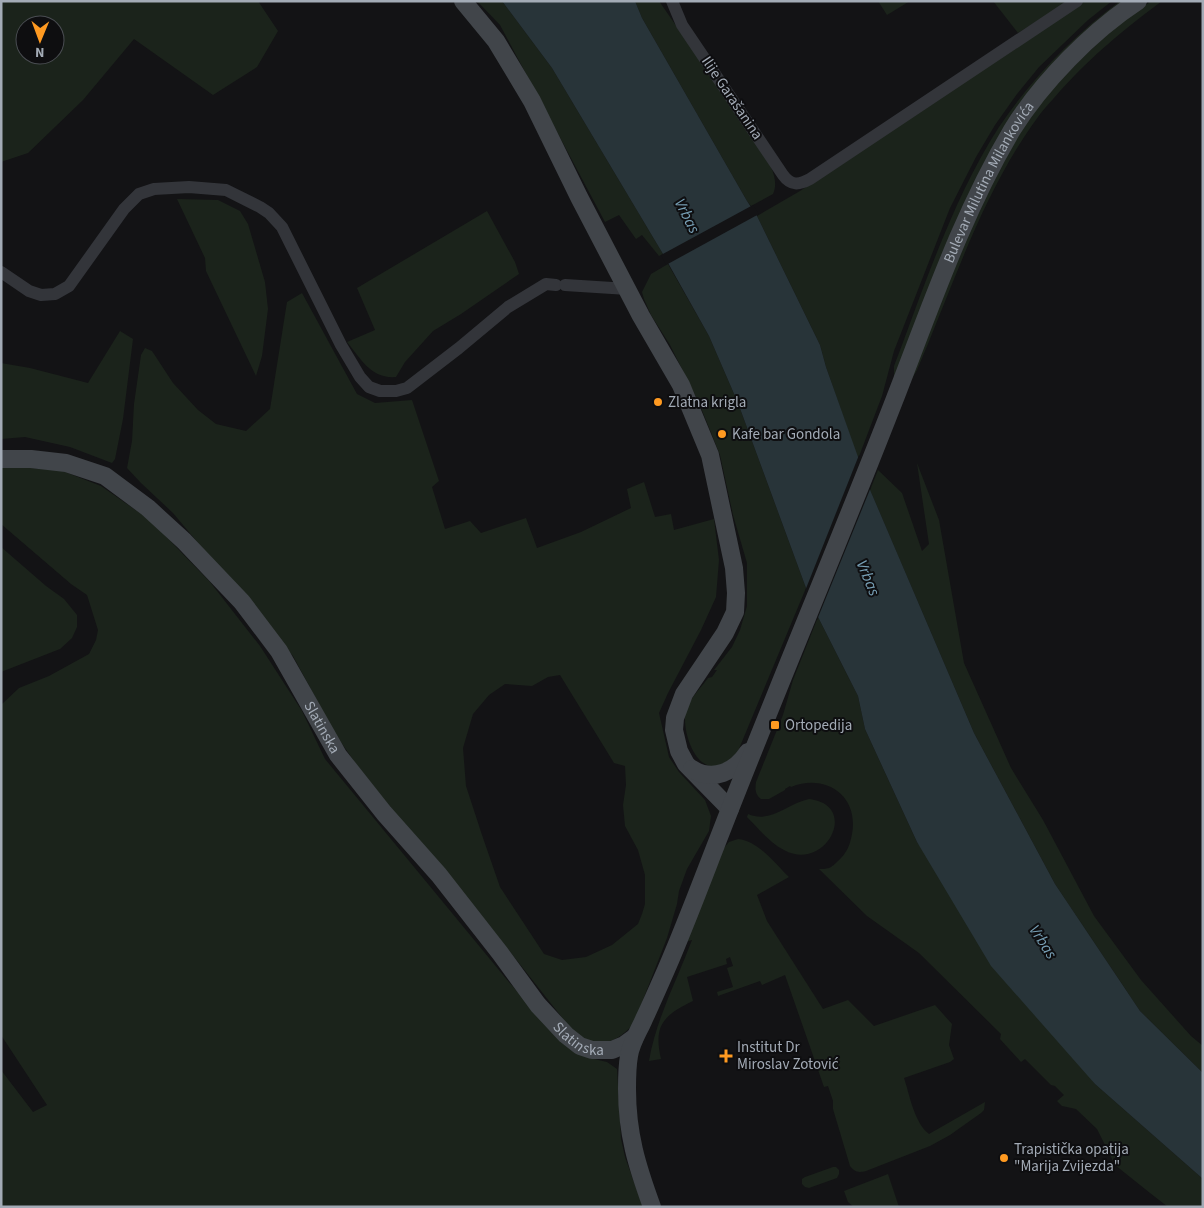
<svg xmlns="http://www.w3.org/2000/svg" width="1204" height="1208" viewBox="0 0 1204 1208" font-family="'Source Sans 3',sans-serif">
<rect width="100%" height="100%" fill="#131315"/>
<g fill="#1b231b" fill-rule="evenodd">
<path d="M1,1h257l20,30 -21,36 -44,28 -79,-56 -51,61 -55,53 -27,9zM25,25h30v30h-30z"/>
<path d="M477,1h25l50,67 111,186 -4,2 -17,-21 -6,4 -17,-24 -14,7 -105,-197z"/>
<path d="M635,1h24l107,155c5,11 13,25 7,38l-22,12 -4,-5 -105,-183z"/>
<path d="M878,1h32l-23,14z"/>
<path d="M993,1h77l-52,32z"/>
<path d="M1085,1h27l-24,19 -49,47 -22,27 -22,31 -19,32 -26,51 -56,143 -12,45 -24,63 -32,-92 -6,-22 -63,-129 43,-25z"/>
<path d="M1120,1h3l-79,79 -150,299v-13l8,-21c26,-71 56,-155 97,-218 33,-49 74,-91 121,-126z"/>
<path d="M1151,1h11c-39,29 -69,54 -102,90 -7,9 -16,17 -22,26 -56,76 -84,167 -121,253l-8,14 59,-155 46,-89 35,-48 31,-32 32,-30z"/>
<path d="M177,199l41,1 22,11 8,13 17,58 3,27 -6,47 -6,20 -50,-105 -1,-13z"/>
<path d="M487,211l28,51 4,12 -58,40 -28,17 -28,31 -9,15c-25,2 -35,-18 -49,-35l28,-12 -18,-42z"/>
<path d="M668,264l41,72 29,67 68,185 -65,156c-2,5 -5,13 -10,17 -2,2 -7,3 -10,4 -26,10 -40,-36 -35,-55 4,-12 15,-22 22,-32l4,-1 5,-7h-3l18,-23 8,-17 7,-24v-43l-14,-48 -13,-60 -21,-52 -29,-58 -19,-30 -7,-16 -2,-7 9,-18z"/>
<path d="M302,293l55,101 18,9 37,-3 27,81 -7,6 13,42 25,-8 11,12 45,-15 11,30 44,-16 50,-24 -4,-19 17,-7 11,35 16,-3 3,16 40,-11 5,41 -3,37 -15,33 -33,63 -9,20 10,44 10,15 26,28 6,16 -2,15 -22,38 -8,22 -2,13 -10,34 -33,85c-12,15 -32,27 -52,16 -5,-4 -10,-10 -14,-14l-118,-149 -57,-65 -37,-47 -22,-32 -41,-76 -120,-143 -32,-30 -14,-15 5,-27 2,-37 7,-49 4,-7 7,3 21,32 25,27 18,14 30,7 24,-22 17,-107zM560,675l54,88 11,3 1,19 -3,20 2,21 13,24 7,25v29l-3,10 -4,10 -26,21 -26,12 -24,3 -18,-6 -44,-67 -18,-52 -16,-49 -3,-38 10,-34 16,-19 16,-11 27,2 16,-9z"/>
<path d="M120,331l13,8 -10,80 -8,40 -3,4 -42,-16 -45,-10 -24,2v-76l29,5 58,15z"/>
<path d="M917,463l22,57 25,143 47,105 32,52 51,96 47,64 50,56 12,10v27l-63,-62 -85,-127 -81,-151 -104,-243 8,-20 24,23 20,58 7,-7z"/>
<path d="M1,466l59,4 41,16 49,34 60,62 50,64 42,65 23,48 183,222 56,63 26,14 17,4 10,7 4,70 4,18 18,50h-642v-137l32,42 14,-7 -46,-70v-330l18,-17 30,-12 40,-22 7,-14 2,-10 -11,-35 -16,-11 -70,-60z"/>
<path d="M1,547l45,39 18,13 13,16v12l-5,11 -12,11 -59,23z"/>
<path d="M818,617l40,79 7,33 52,113 178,242 108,95v28h-35l-18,-14 -35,-28 -18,-36 -21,-20 -14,-3 -5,-5 7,-6 -9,-9 -4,-1 -26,-26 -4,3 -21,-23 1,-5 -82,-81 -52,-37 -48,-47c2,0 7,0 10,-1 3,-1 7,-5 9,-7 9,-8 12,-16 14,-27 7,-38 -26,-61 -61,-47l-1,-1 -5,3v1l-16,9h-8c-6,-5 -6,-10 -5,-17l27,-67 10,-35z"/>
<path d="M809,799c52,6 16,74 -25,51 -14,-7 -26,-22 -37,-33l1,-3c23,10 40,-11 61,-15z"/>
<path d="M738,839c21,2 37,25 51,38l-32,18 10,26 56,88 25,-9 26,26 61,-21 17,19 -3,21 5,14 -4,3 -46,16c6,18 10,44 25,56l56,-32 -1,8 -3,3 -31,22 -20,11 -64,25c-8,2 -11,1 -16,-5l-17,-57v-8l-5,-15 -4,1 -39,-112 -23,10 -2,-4 -42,15 -1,-4 16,-5 -6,-19 6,-2 -3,-9 -4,2 1,5 -40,13 6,24c-29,14 -40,24 -32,58l-12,2c7,-42 28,-81 43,-121l-10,3 41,-94 6,-7z"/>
<path d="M833,1167h3l3,3v4l-2,4 -28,10 -4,-1 -3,-3v-5l3,-2z"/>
<path d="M888,1174l11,33h-45l-6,-5 -4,-11z"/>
</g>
<path fill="#283439" d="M502,1h133l7,17 105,183 10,15 63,129 6,22 42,118 106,248 81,151 85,127 63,62v106l-108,-95 -104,-118 -74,-124 -52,-113 -7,-33 -40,-79 -12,-29 -68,-185 -29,-67 -46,-82 -111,-186z"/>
<g fill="#131315">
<path d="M753,205l6,9 -93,51 -5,-10z"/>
<path d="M859,455l12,32 -54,133 -12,-29z"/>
</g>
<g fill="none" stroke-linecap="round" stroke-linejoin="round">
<g stroke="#33353a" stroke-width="12">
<path d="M672,1l10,24 101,150c8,11 16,10 27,4l267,-178"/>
<path d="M1,272l28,19 12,4 14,-1 14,-8 55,-77 15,-15 15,-5 35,-2 37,3 34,17 9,6 13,14 59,118 19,32 9,10 11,4h16l11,-3 52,-40 49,-41 38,-23 10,1"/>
<path d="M565,285l63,4"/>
</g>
<g stroke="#41454a" stroke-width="18">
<path d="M463,1l33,40 36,60 47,96 62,119 40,69 29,70 24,113 2,25 -1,19 -10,21 -41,61 -9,24 -1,12 5,21 7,13 44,45"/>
<path id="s1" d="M1,459h30l35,4 39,13 43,32 36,33 58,61 37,49 59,104 46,58 55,62 61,78 38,52 28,30 14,11 12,4h20l12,-5 11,-8"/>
<path d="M692,769c21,13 43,3 56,-17"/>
<path id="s2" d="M652,1207c-15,-41 -25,-73 -25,-118 0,-11 0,-22 2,-33 2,-14 10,-25 15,-37 8,-17 15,-33 22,-49 20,-46 37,-92 55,-138 56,-144 117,-287 173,-431 36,-92 67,-185 118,-271 29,-47 80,-99 126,-129"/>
</g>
</g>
<g fill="#ff9a21" stroke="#0e0e10" stroke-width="2">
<circle cx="658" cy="402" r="5"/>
<circle cx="722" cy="434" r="5"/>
<rect x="770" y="720" width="10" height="10" rx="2.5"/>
<path d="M723.5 1048.5h5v5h5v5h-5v5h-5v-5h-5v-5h5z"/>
<circle cx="1004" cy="1158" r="5"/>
</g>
<g text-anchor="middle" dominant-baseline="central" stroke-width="4" stroke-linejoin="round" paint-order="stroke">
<g font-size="15" fill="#a3abb6" stroke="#0e0e10">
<text transform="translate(732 98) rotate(56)">Ilije Garašanina</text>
<text stroke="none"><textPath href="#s2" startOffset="1100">Bulevar Milutina Milankovića</textPath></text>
<text stroke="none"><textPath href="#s1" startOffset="442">Slatinska</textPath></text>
<text stroke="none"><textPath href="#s1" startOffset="849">Slatinska</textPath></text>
</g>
<g font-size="15" fill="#a3abb6" stroke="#0e0e10" text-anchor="start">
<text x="668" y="402">Zlatna krigla</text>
<text x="732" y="434">Kafe bar Gondola</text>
<text x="785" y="725">Ortopedija</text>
<text x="737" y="1047">Institut Dr<tspan x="737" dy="17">Miroslav Zotović</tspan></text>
<text x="1014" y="1149">Trapistička opatija<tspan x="1014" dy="17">"Marija Zvijezda"</tspan></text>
</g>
<g font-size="16" font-style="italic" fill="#779fb5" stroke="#0e0e10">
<text transform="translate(687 216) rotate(63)">Vrbas</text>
<text transform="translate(868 578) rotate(67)">Vrbas</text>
<text transform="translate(1043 942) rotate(57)">Vrbas</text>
</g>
</g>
<rect width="1204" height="1208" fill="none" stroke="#a3abb6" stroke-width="5"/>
<g transform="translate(40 40) rotate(181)"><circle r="24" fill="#0e0e10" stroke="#4a4d52"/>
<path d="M0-4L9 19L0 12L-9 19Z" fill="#ff9a21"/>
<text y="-8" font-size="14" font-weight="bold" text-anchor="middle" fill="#a3abb6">N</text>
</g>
</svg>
